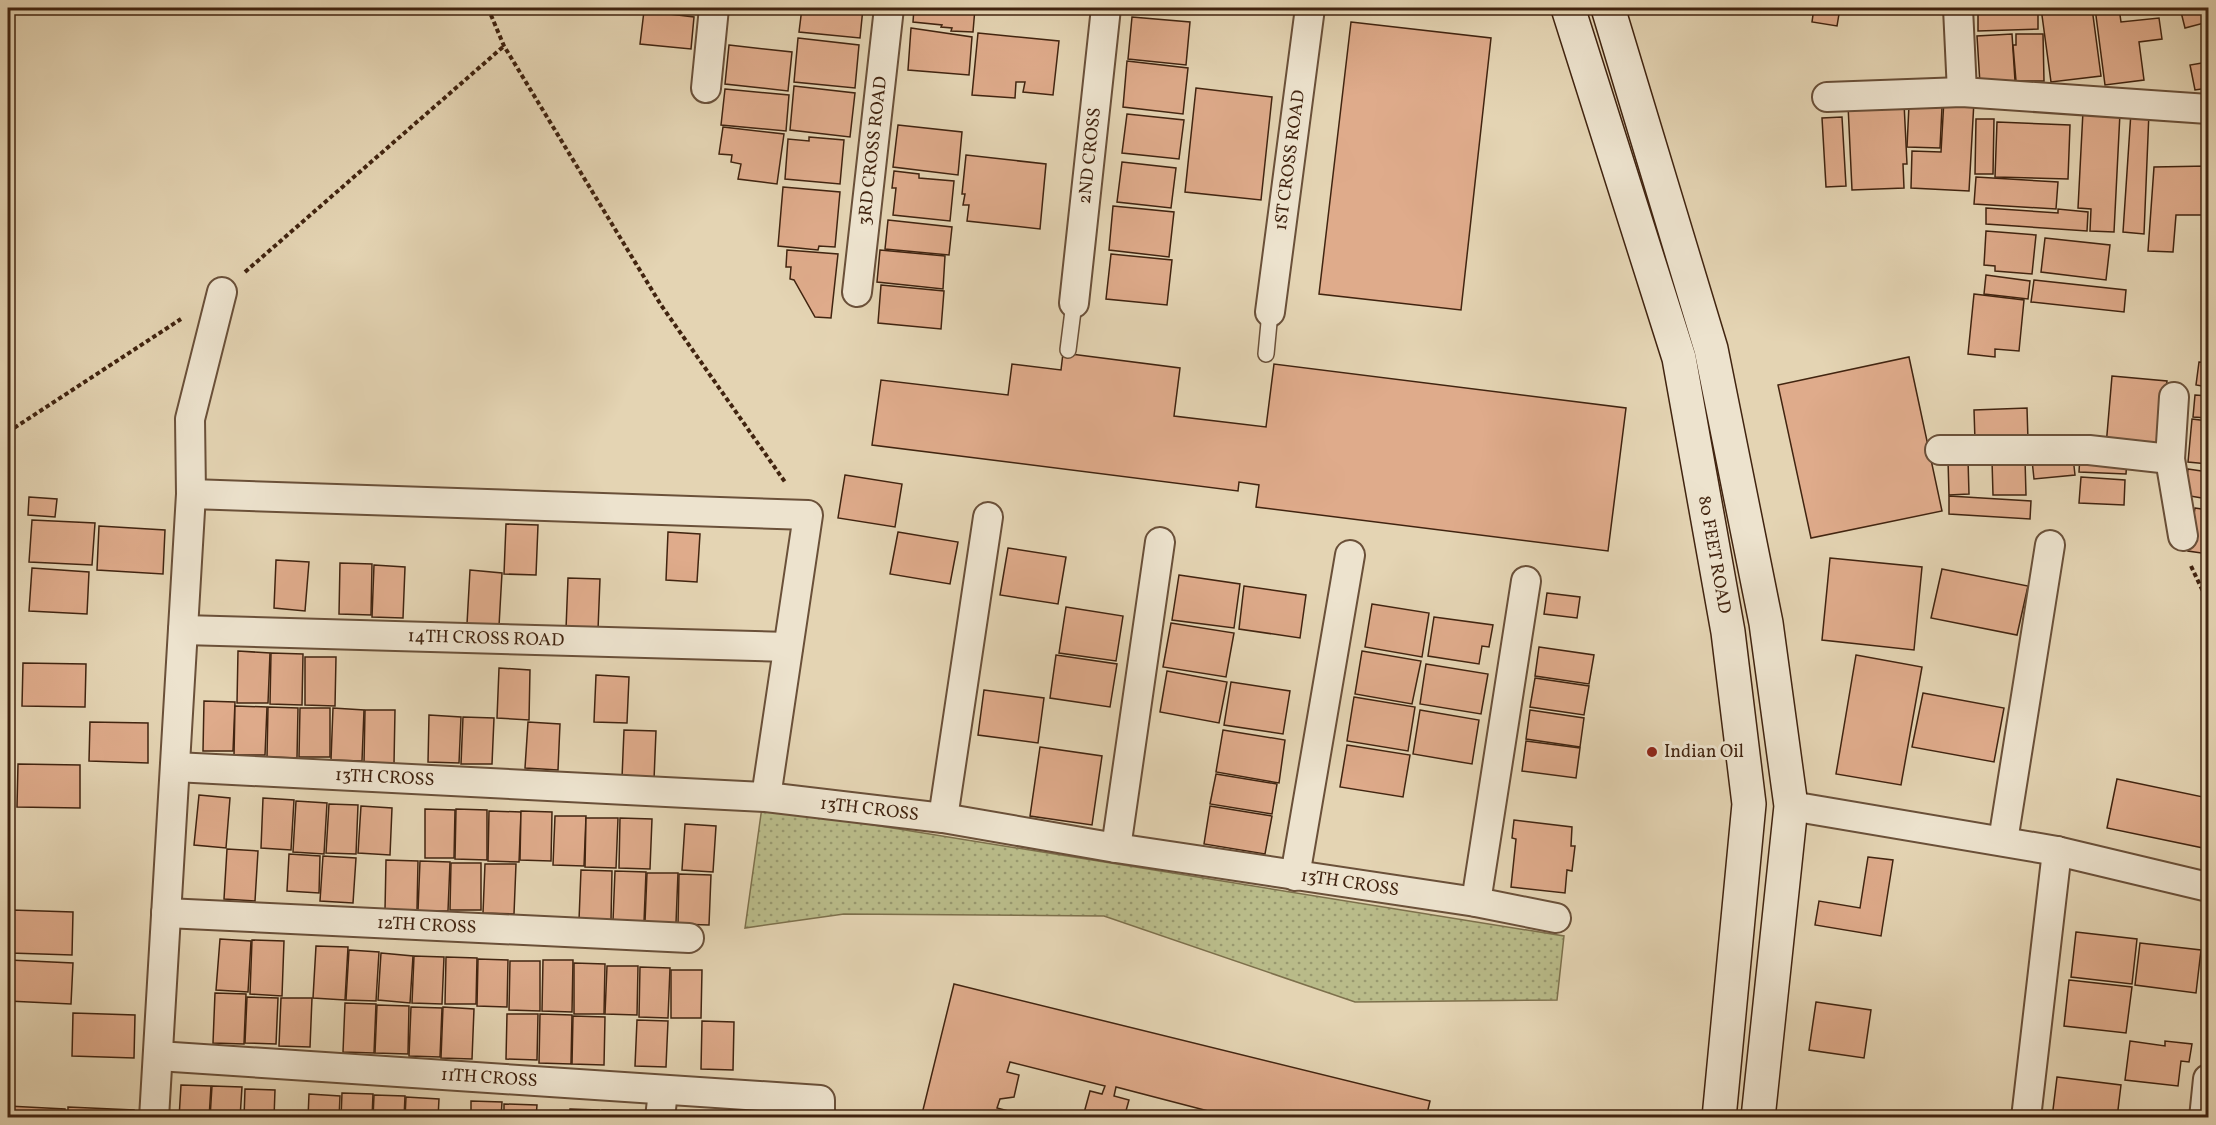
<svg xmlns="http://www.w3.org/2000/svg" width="2216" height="1125" viewBox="0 0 2216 1125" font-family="Vollkorn,serif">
<defs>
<pattern id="green-dots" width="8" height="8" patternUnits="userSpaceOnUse" patternTransform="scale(1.5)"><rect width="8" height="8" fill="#b9bb89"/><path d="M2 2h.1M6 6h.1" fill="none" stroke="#98986f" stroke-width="1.8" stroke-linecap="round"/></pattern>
</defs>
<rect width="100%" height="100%" fill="#e4d4b3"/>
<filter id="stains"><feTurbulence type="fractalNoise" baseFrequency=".00333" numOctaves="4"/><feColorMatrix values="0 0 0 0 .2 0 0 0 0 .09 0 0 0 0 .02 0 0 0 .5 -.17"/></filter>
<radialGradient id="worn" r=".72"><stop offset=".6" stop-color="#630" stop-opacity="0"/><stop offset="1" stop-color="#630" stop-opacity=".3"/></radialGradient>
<path fill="url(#green-dots)" stroke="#7d704c" stroke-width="1.5" d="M762,807l802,129 -7,64 -202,2 -251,-86 -260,-2 -99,14z"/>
<g fill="#dfab8b" stroke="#412410" stroke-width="1.5">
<path d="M636,8h58v5z"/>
<path d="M802,8h61l-3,30 -61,-6z"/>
<path d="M914,8h61l-2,24 -22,-1 1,-3 -11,-1 1,-2 -29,-3z"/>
<path d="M1814,8h26l-3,18 -25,-4z"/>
<path d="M1978,8h60v21l-60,2z"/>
<path d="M2041,8h51l9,68 -50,6z"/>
<path d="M2095,8h24l2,14 38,-4 3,21 -23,3 5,38 -39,5z"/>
<path d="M2180,8h28v14l-23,6z"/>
<path d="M644,11l50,6 -3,32 -51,-5z"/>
<path d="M1132,17l58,5 -4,43 -58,-6z"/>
<path d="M1351,22l140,16 -30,272 -142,-16z"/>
<path d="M911,28l61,9 -3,38 -61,-5z"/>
<path d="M978,33l81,8 -6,54 -30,-3 2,-10h-9l-1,16 -43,-3z"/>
<path d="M2012,34l3,47 -35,3 -3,-48z"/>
<path d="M2016,34h27l1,47h-28l-3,-36h3z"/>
<path d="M798,38l61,7 -4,43 -61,-6z"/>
<path d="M729,45l63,7 -4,39 -63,-7z"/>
<path d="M1127,61l61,7 -5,46 -60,-7z"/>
<path d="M2208,62v26l-13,2 -5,-25z"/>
<path d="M794,86l61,7 -5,44 -60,-7z"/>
<path d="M1196,88l76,9 -11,103 -76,-8z"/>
<path d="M725,89l64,6 -3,36 -65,-6z"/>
<path d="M1944,99l30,2 -5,90 -58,-3 1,-37 29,1z"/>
<path d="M1904,103l3,61h-4l1,24 -52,2 -4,-85z"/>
<path d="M1909,105l33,2 -2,41 -33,-1z"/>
<path d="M2083,111l37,2 -6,119 -24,-1 1,-22 -13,-1z"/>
<path d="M2131,112h18l-5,122 -21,-2z"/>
<path d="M1127,114l57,6 -5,39 -57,-6z"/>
<path d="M1842,117l4,69 -20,1 -4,-69z"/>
<path d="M1976,119h18l-1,55h-18z"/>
<path d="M1997,122l73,3 -2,54 -73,-2z"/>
<path d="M898,125l64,7 -4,43 -65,-8z"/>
<path d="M723,127l61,7 -7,50 -39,-5 3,-15 -10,-2 1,-7 -13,-1z"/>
<path d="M809,137l35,3 -4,44 -55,-5 3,-40 21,2z"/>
<path d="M966,155l80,9 -6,65 -73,-8 2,-16h-6l2,-11h-3z"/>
<path d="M1122,162l54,6 -5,40 -54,-6z"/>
<path d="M2208,166v49h-32l-3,37 -25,-1 6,-84z"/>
<path d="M894,171l25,3v4l35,3 -4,40 -57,-6 3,-27h-4z"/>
<path d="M1976,177l82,5 -2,27 -82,-5z"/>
<path d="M783,187l57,5 -5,55 -16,-1 -1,4 -40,-4z"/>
<path d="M1113,206l61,6 -5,45 -60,-7z"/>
<path d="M1986,208l72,5v-4l30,3 -1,19 -101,-7z"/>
<path d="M888,220l64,7 -3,28 -64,-6z"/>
<path d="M1986,231l50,4 -4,39 -37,-3v-5l-11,-1z"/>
<path d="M2045,238l65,7 -4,35 -65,-8z"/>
<path d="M787,250l51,4 -7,64 -16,-1 -21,-37 -4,-1 1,-12h-5z"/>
<path d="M880,250l65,6 -2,33 -66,-7z"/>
<path d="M1111,254l61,6 -5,45 -61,-6z"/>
<path d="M1986,275l44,6 -2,18 -44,-5z"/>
<path d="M2034,280l92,10 -2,22 -93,-10z"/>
<path d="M881,285l63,6 -3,38 -63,-6z"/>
<path d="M1974,294l50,6 -5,51 -24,-2v8l-27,-3z"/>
<path d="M1063,353l117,15 -6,48 92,11 8,-63 352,44 -18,143 -352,-44 3,-22 -20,-3 -1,9 -366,-46 9,-65 127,15 4,-31 49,6z"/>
<path d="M1909,357l33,154 -131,27 -33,-153z"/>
<path d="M2199,362l9,1v24l-12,-2z"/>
<path d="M2112,376l55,5 -6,69 -55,-4z"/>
<path d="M2195,395l13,1v22l-15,-1z"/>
<path d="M2027,408l1,32 -53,1 -1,-31z"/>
<path d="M2192,419l16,2v43l-20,-2z"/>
<path d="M2080,456l47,2 -1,16 -47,-2z"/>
<path d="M2073,457l2,18 -41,4 -2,-19z"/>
<path d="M1968,459l1,35 -20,1 -1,-35z"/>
<path d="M2025,459l1,36h-33l-1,-35z"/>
<path d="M2188,469l20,3v27l-24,-4z"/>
<path d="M845,475l57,9 -7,43 -57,-9z"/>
<path d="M2081,477l44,3 -1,25 -45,-2z"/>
<path d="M1949,496l82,5 -1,18 -81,-5z"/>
<path d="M29,497l28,2 -2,18 -27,-2z"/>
<path d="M2195,508l13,2v44l-20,-3z"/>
<path d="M32,520l63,3 -3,42 -63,-3z"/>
<path d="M506,524l32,1 -2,50 -32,-1z"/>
<path d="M99,526l66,4 -2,44 -66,-4z"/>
<path d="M668,532l32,2 -3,48 -31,-2z"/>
<path d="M898,532l60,10 -8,42 -60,-10z"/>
<path d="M1008,548l58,9 -8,47 -58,-9z"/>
<path d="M1830,558l92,9 -8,83 -92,-10z"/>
<path d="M276,560l33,2 -4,49 -31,-3z"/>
<path d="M340,563l32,1 -1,51 -32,-1z"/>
<path d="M374,565l31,2 -2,51 -31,-1z"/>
<path d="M32,568l57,4 -2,42 -58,-3z"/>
<path d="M1942,569l86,17 -11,49 -86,-17z"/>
<path d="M470,570l32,3 -3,53 -32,-2z"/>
<path d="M1179,575l61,9 -6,44 -62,-8z"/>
<path d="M568,578l32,1 -2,51 -32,-1z"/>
<path d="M1244,586l62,9 -6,43 -61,-9z"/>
<path d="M1547,593l33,4 -3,21 -33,-4z"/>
<path d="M1372,604l57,9 -7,44 -57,-10z"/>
<path d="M1066,607l57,9 -7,45 -57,-8z"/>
<path d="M1434,617l59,8 -4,22 -7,-1 -3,18 -51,-8z"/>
<path d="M1171,623l63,10 -8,44 -63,-10z"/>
<path d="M1539,647l55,8 -5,29 -54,-8z"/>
<path d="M238,651l32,2 -2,50h-31z"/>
<path d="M1362,651l59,10 -9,43 -57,-10z"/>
<path d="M271,653l32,1 -1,51 -32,-1z"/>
<path d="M1056,655l61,9 -7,43 -60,-9z"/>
<path d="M1856,655l66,12 -21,118 -65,-11z"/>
<path d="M305,657h31l-1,49 -30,-1z"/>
<path d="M23,663l63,1 -1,43 -63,-1z"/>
<path d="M1426,664l62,10 -7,40 -61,-10z"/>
<path d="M499,668l31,2 -1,50 -32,-2z"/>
<path d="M1167,671l60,11 -8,41 -59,-11z"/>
<path d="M596,675l33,2 -2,46 -33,-1z"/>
<path d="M1535,678l54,8 -5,29 -54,-8z"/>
<path d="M1231,682l59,9 -7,43 -59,-9z"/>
<path d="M984,690l60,8 -6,45 -60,-8z"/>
<path d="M1923,693l81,15 -10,54 -82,-15z"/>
<path d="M1354,697l61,10 -7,44 -61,-10z"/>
<path d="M204,701l31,1 -2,49h-30z"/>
<path d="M235,706l32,1 -2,48h-31z"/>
<path d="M268,707l30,1 -1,50 -30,-1z"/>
<path d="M300,708h30v49h-31z"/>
<path d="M333,708l31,2 -2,51 -31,-1z"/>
<path d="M365,710h30l-1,54 -30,-1z"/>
<path d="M1420,710l59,10 -7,44 -59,-10z"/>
<path d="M1530,710l54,8 -4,29 -54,-8z"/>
<path d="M429,715l32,2 -2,46 -31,-1z"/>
<path d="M463,717l31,1 -2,46h-31z"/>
<path d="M90,722l58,1v40l-59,-2z"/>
<path d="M528,722l32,2 -2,46 -33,-2z"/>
<path d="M624,730l32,1 -2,49 -32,-2z"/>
<path d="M1223,730l62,10 -6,43 -63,-11z"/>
<path d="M1526,741l54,7 -4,30 -54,-7z"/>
<path d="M1347,745l63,10 -7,42 -63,-10z"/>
<path d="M1040,747l62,9 -10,69 -62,-9z"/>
<path d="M18,764l62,1v43l-63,-1z"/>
<path d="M1216,774l61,10 -5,30 -62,-10z"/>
<path d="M2117,779l91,19v51l-101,-21z"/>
<path d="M199,795l31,3 -4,50 -32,-3z"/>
<path d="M263,798l31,2 -3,50 -30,-2z"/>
<path d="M296,801l31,2 -3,51 -31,-2z"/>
<path d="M329,804l29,1 -2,49 -30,-1z"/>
<path d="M361,806l31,2 -2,47 -32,-2z"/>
<path d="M1210,806l62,10 -7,38 -61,-10z"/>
<path d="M425,809l30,1 -1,48h-29z"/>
<path d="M456,809l31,1v50l-32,-1z"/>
<path d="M489,811l32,1 -2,50 -31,-1z"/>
<path d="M521,811l31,1 -1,49 -31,-1z"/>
<path d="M555,816h31l-2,50 -31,-1z"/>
<path d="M586,818h32l-2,50 -31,-1z"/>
<path d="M620,818l32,1 -2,50 -31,-1z"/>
<path d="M1514,820l58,7 -1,19h4l-3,25 -5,-1 -2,23 -54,-6 5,-48 -4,-1z"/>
<path d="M685,824l31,2 -3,46 -31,-2z"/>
<path d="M227,849l31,2 -3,50 -31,-2z"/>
<path d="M289,854l31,2 -1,37 -32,-2z"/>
<path d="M323,856l33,2 -3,45 -33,-2z"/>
<path d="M1868,857l25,3 -12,76 -66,-11 4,-24 41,7z"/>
<path d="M386,860l32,1 -1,49h-32z"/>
<path d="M420,861l30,1 -2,49h-30z"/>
<path d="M451,863h30v47h-31z"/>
<path d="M485,864h31l-2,50 -31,-1z"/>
<path d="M581,870l31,1 -1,49h-32z"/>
<path d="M615,871l31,1 -2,50 -31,-1z"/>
<path d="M647,873h31l-2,50 -31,-1z"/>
<path d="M679,874l32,1 -2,50 -31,-1z"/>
<path d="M11,910l62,2 -1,43 -62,-2z"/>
<path d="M2076,932l61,7 -5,45 -61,-7z"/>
<path d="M220,939l31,2 -3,51 -32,-2z"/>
<path d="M252,940l32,1 -2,55 -32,-2z"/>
<path d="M2140,943l61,7 -5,43 -61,-8z"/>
<path d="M316,946l32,1 -3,53 -32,-2z"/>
<path d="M349,950l30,2 -3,49 -30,-1z"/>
<path d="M381,953l32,3 -3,47 -32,-3z"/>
<path d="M414,956l30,1 -2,47 -30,-1z"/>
<path d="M446,957l31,1 -1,46h-31z"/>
<path d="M478,959l30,1 -1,47 -30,-1z"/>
<path d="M9,960l64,3 -2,41 -63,-3z"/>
<path d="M543,960h30l-1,52 -30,-1z"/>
<path d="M510,961h30v50l-31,-1z"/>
<path d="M574,963l31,1 -1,50h-30z"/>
<path d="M607,966h31l-1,49 -32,-1z"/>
<path d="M640,967l30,1 -2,50 -29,-1z"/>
<path d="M671,970h31l-1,48h-30z"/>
<path d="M2069,980l63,7 -6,46 -62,-7z"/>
<path d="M954,984l476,117 -4,17h-191l-119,-31 -2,9 15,4 -5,18h-34l1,-4 -7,-1 6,-22 12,3 3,-8 -95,-24 -3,10 12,3 -5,22 -14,2 -3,9 38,10h-114z"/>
<path d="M215,993l31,1 -2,50 -31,-1z"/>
<path d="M247,997l31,1 -2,46 -31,-1z"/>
<path d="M281,998h31l-2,49 -31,-1z"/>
<path d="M1816,1002l55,8 -7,48 -55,-8z"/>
<path d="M345,1003l31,1 -2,49 -31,-1z"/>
<path d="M377,1005l32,1 -1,48 -33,-1z"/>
<path d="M411,1007l31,1 -2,49 -31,-1z"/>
<path d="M443,1007l31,2 -2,50 -31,-1z"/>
<path d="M73,1013l62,2 -1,43 -62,-2z"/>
<path d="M507,1014h31l-1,46 -31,-1z"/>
<path d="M540,1014l32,1 -1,49 -32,-1z"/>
<path d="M573,1016l32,1 -1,48 -32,-1z"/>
<path d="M637,1020l31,1 -2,46 -31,-1z"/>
<path d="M702,1021l32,1 -1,48 -32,-1z"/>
<path d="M2130,1041l35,5v-5l27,3 -3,18 -8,-1 -3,25 -53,-6z"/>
<path d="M2057,1077l64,8 -4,33h-65z"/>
<path d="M181,1085l30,1 -2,32h-30z"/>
<path d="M212,1086l30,1 -2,31h-30z"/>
<path d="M245,1089l30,1 -1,28h-30z"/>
<path d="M342,1093l31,1 -1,24h-31z"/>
<path d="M309,1094l31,2 -1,22h-31z"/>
<path d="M374,1095l31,1 -1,22h-31z"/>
<path d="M406,1097l33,2 -1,19h-33z"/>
<path d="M471,1101l31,1 -1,16h-30z"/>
<path d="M504,1104l33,1 -1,13h-32z"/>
<path d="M8,1106l57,3v9h-57z"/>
<path d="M68,1107l66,3 -1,8h-65z"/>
<path d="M570,1109l29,1 -1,8h-29z"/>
<path d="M602,1110l32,1v7h-32z"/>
</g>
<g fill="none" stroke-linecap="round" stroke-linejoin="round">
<g stroke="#6a5039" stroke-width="18">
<g id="lane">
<path d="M1068,350l6,-47"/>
<path d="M1266,354l4,-42"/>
</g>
</g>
<g stroke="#6a5039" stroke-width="32">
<g id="street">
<path d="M1958,8l4,84"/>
<path d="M706,88l8,-80"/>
<path d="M1827,97l135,-5 246,17"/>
<path id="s1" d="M857,292l32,-284"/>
<path id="s2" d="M1074,303l32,-295"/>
<path id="s3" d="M1270,312l40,-304"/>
<path d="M2174,397l-4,62 13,77"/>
<path d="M1940,450h149l81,9"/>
<path d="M191,494l617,21 -42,282"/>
<path id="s4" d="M183,630l605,17"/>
<path id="s5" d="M175,767l591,30 177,21 173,30 360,54 80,16"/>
<path d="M1791,806l266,45 151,36"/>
<path d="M943,818l45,-301"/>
<path d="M2003,841l47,-296"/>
<path d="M1116,848l44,-306"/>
<path d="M1295,876l55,-321"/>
<path d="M1476,902l50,-321"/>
<path id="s6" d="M166,913l523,25"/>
<path id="s7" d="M158,1056l662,44v18"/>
<path d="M154,1118l37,-624 -1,-75 32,-127"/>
<path d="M660,1118l3,-27"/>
<path d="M2026,1118l31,-267"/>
<path d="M2204,1118l4,-39"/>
</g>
</g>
<g stroke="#412410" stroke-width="36">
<g id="secondary">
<path id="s8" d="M1568,8l111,350 49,274 21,172 -30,314"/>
<path d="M1608,8l103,341 55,274 25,183 -33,312"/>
</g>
</g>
<g stroke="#412410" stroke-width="4" stroke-dasharray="4.5 3" stroke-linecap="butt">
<path d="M488,8l16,38 157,259 124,177"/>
<path d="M245,272l259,-226"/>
<path d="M8,432l173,-113"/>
<path d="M2191,566l17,36"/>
</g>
<use href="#lane" stroke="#ede3ce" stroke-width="15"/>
<use href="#street" stroke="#ede3ce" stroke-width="28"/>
<use href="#secondary" stroke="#ede3ce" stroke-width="33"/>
</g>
<circle fill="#8f2418" stroke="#ede3ce" stroke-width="2" cx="1652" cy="752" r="6"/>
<g text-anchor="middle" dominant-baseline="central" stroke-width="6" stroke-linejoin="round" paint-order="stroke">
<g font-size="18" fill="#412410" stroke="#ede3ce">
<text stroke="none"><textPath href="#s1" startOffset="142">3RD CROSS ROAD</textPath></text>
<text stroke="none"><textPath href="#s2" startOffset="148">2ND CROSS</textPath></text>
<text stroke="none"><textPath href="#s3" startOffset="153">1ST CROSS ROAD</textPath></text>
<text stroke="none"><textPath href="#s8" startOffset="567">80 FEET ROAD</textPath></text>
<text stroke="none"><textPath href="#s4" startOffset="303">14TH CROSS ROAD</textPath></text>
<text stroke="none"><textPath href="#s5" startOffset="210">13TH CROSS</textPath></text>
<text stroke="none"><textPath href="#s5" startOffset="696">13TH CROSS</textPath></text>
<text stroke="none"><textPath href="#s5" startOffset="1182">13TH CROSS</textPath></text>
<text stroke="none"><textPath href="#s6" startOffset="261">12TH CROSS</textPath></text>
<text stroke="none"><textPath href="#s7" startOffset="332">11TH CROSS</textPath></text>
</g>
<g font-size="18" fill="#412410" stroke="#ede3ce" text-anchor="start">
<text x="1664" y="752">Indian Oil</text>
</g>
</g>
<rect width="2216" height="1125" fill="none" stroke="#e4d4b3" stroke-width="30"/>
<rect x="9" y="9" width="2198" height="1107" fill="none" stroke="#412410" stroke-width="3"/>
<rect x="15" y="15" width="2186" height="1095" fill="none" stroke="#412410" stroke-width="1.5"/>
<rect width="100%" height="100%" filter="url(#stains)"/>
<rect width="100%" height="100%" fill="url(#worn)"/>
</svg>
